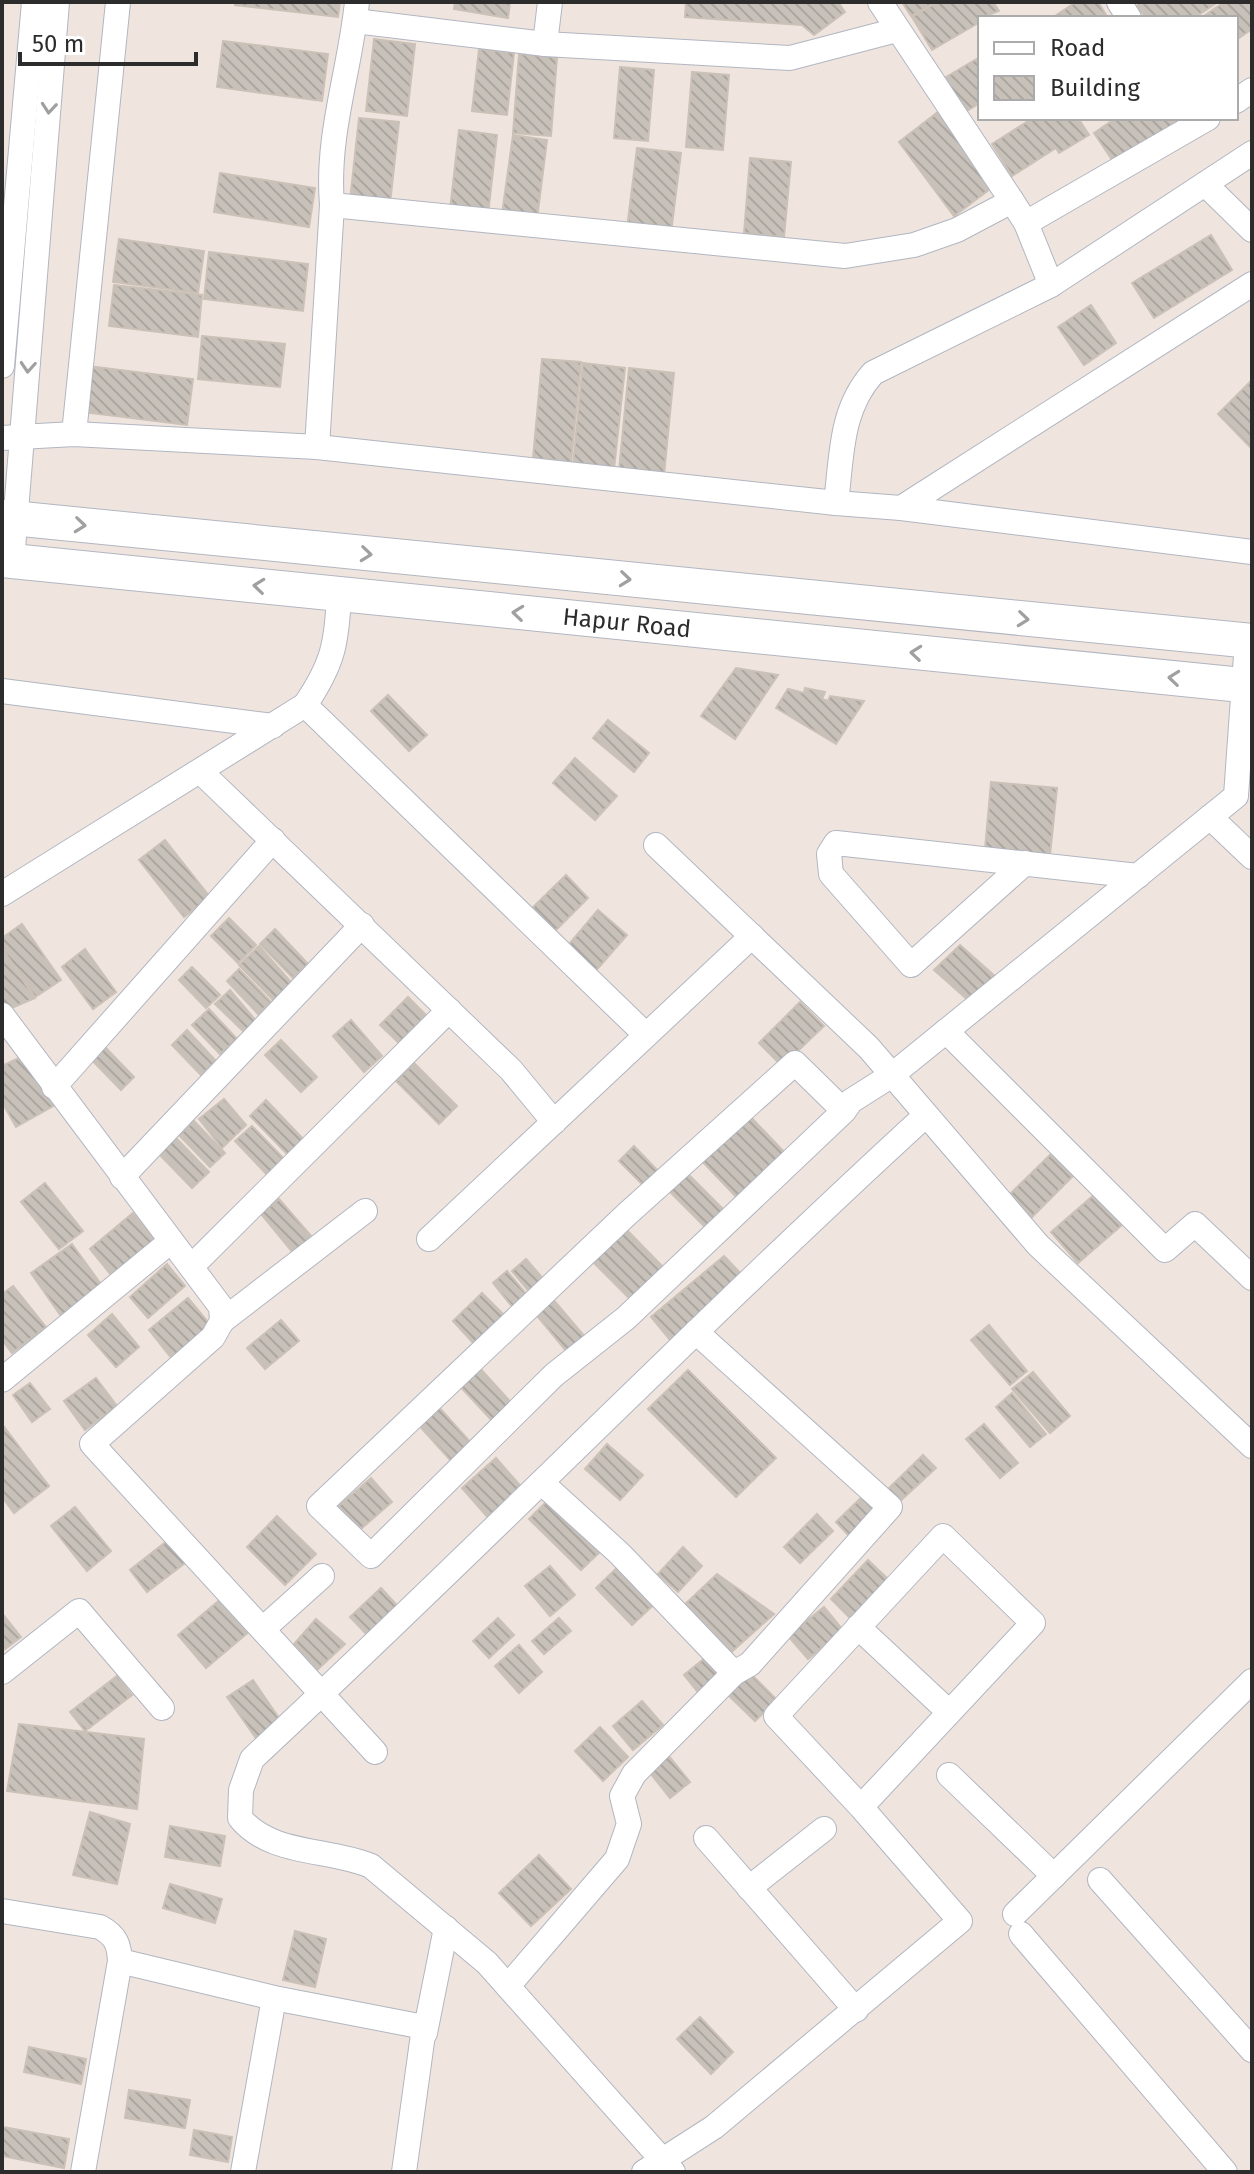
<svg xmlns="http://www.w3.org/2000/svg" width="1254" height="2174" viewBox="0 0 1254 2174" font-family="'Fira Sans',sans-serif">
<defs>
<pattern id="building-back-hatch" width="6" height="6" patternUnits="userSpaceOnUse" patternTransform="scale(2)"><rect width="6" height="6" fill="#c7c1b9"/><path d="M-1 5l2 2M0 0l6 6M5-1l2 2" fill="none" stroke="#aba69f"/></pattern>
</defs>
<rect width="100%" height="100%" fill="#efe5de"/>
<g fill="url(#building-back-hatch)" stroke="#cbc1b7" stroke-width="2">
<path d="M235,2h105l-2,15 -103,-12z"/>
<path d="M455,2h55l-2,16 -54,-9z"/>
<path d="M686,2h152l7,10 -31,23 -12,-10 -117,-8z"/>
<path d="M902,2h33l-24,14z"/>
<path d="M938,2h55l6,9 -19,7v4l-48,28 -20,-33z"/>
<path d="M1076,2h22l10,16h-56z"/>
<path d="M1142,2h76l-24,16h-48l-9,-12z"/>
<path d="M1224,2h28v27l-16,11v-22h-35z"/>
<path d="M374,39l41,5 -8,72 -41,-5z"/>
<path d="M223,41l105,13 -6,47 -105,-14z"/>
<path d="M479,49l35,4 -7,62 -35,-4z"/>
<path d="M519,54l38,3 -6,79 -38,-3z"/>
<path d="M980,57v46l-18,11 -21,-34z"/>
<path d="M620,67l34,3 -6,71 -34,-3z"/>
<path d="M692,72l37,3 -6,75 -37,-3z"/>
<path d="M938,112l56,74 -40,30 -55,-74z"/>
<path d="M359,118l40,4 -9,82 -40,-4z"/>
<path d="M1033,118h45l11,17 -30,18 -3,-5 -44,28 -20,-32z"/>
<path d="M1116,118h67l2,3 -68,46 -23,-34z"/>
<path d="M459,130l38,5 -9,80 -38,-5z"/>
<path d="M513,135l34,5 -10,79 -35,-5z"/>
<path d="M637,148l44,5 -10,80 -44,-5z"/>
<path d="M750,158l41,4 -7,75 -40,-4z"/>
<path d="M220,173l95,15 -6,39 -95,-15z"/>
<path d="M1211,235l21,35 -78,48 -22,-35z"/>
<path d="M119,239l85,12 -6,42 -85,-11z"/>
<path d="M209,252l99,12 -5,47 -99,-12z"/>
<path d="M114,285l88,10 -4,42 -89,-11z"/>
<path d="M1091,305l25,38 -32,22 -26,-38z"/>
<path d="M202,336l83,8 -5,43 -82,-8z"/>
<path d="M542,359l39,3 -10,100 -38,-4z"/>
<path d="M583,363l42,5 -11,101 -41,-4z"/>
<path d="M88,366l105,13 -6,46 -105,-13z"/>
<path d="M629,368l45,5 -10,102 -45,-5z"/>
<path d="M1252,380v66l-1,2 -33,-34z"/>
<path d="M736,668l42,7 -43,64 -34,-23z"/>
<path d="M805,688l20,4 -3,7 6,2 2,-5 34,5 -28,43 -60,-36 12,-19 16,4z"/>
<path d="M388,695l39,40 -18,16 -38,-40z"/>
<path d="M608,720l41,33 -15,19 -41,-34z"/>
<path d="M575,758l42,38 -22,24 -42,-37z"/>
<path d="M991,782l66,6 -7,67 -65,-6z"/>
<path d="M165,840l45,57 -26,20 -45,-57z"/>
<path d="M566,875l22,23 -38,38 -23,-23z"/>
<path d="M598,910l29,25 -34,39 -28,-25z"/>
<path d="M229,918l27,27 -18,18 -27,-27z"/>
<path d="M22,924l39,56 -26,17 -33,-49v-10z"/>
<path d="M275,929l33,35 -15,14 -33,-34z"/>
<path d="M960,945l37,33 -27,24 -36,-32z"/>
<path d="M259,946l32,36 -16,20 -36,-37z"/>
<path d="M85,949l31,43 -23,17 -31,-42z"/>
<path d="M2,950l33,48 -26,11 -7,-9z"/>
<path d="M192,967l28,28 -14,13 -27,-28z"/>
<path d="M239,969l32,33 -13,12 -31,-33z"/>
<path d="M230,990l27,32 -13,10 -29,-28z"/>
<path d="M408,997l18,18 -27,28 -19,-18z"/>
<path d="M800,1002l24,24 -42,40 -23,-23z"/>
<path d="M209,1009l28,30 -17,15 -28,-29z"/>
<path d="M351,1020l31,36 -18,16 -31,-36z"/>
<path d="M187,1030l29,31 -15,14 -29,-30z"/>
<path d="M281,1040l36,37 -16,15 -36,-37z"/>
<path d="M102,1044l32,33 -13,13 -33,-34z"/>
<path d="M23,1056l34,48 -41,23 -14,-25v-36z"/>
<path d="M414,1063l43,43 -18,18 -43,-43z"/>
<path d="M224,1099l22,26 -24,23 -23,-29z"/>
<path d="M266,1100l41,43 -16,15 -41,-42z"/>
<path d="M746,1112l43,45 -47,46 -44,-46z"/>
<path d="M194,1121l31,32 -15,14 -31,-32z"/>
<path d="M252,1126l38,39 -17,16 -38,-40z"/>
<path d="M175,1137l34,35 -17,16 -34,-35z"/>
<path d="M634,1146l26,27 -15,14 -26,-26z"/>
<path d="M1053,1152l22,22 -45,45 -23,-22z"/>
<path d="M681,1167l46,46 -18,18 -46,-46z"/>
<path d="M45,1183l38,48 -24,18 -38,-47z"/>
<path d="M1102,1188l27,31 -51,44 -27,-31z"/>
<path d="M279,1199l39,45 -19,16 -38,-46z"/>
<path d="M133,1213l26,33 -43,35 -26,-32z"/>
<path d="M621,1224l44,45 -33,32 -44,-44z"/>
<path d="M72,1244l31,43 -42,29 -30,-43z"/>
<path d="M724,1256l22,23 -71,67 -24,-29z"/>
<path d="M526,1259l21,24 -15,12 -20,-24z"/>
<path d="M167,1264l18,22 -37,32 -18,-21z"/>
<path d="M507,1271l22,26 -15,12 -21,-26z"/>
<path d="M13,1286l33,41 -34,26 -10,-13v-46z"/>
<path d="M482,1293l23,23 -30,29 -22,-24z"/>
<path d="M551,1297l34,40 -18,15 -33,-40z"/>
<path d="M188,1298l24,29 -39,33 -24,-30z"/>
<path d="M112,1314l27,33 -23,20 -28,-32z"/>
<path d="M281,1320l18,21 -34,28 -18,-21z"/>
<path d="M989,1325l38,46 -17,14 -39,-45z"/>
<path d="M476,1364l41,45 -20,17 -41,-44z"/>
<path d="M688,1370l88,88 -40,39 -88,-88z"/>
<path d="M1033,1372l37,44 -20,17 -38,-44z"/>
<path d="M96,1378l21,28 -32,24 -21,-29z"/>
<path d="M30,1383l20,26 -18,13 -19,-27z"/>
<path d="M1012,1393l34,41 -16,13 -34,-40z"/>
<path d="M436,1404l36,40 -20,18 -36,-40z"/>
<path d="M2,1424l47,62 -35,27 -12,-16z"/>
<path d="M984,1424l34,39 -18,15 -34,-39z"/>
<path d="M607,1444l36,31 -23,25 -35,-31z"/>
<path d="M923,1455l13,13 -38,35 -12,-12z"/>
<path d="M496,1458l29,33 -34,30 -29,-33z"/>
<path d="M371,1478l21,24 -37,32 -21,-24z"/>
<path d="M868,1491l16,16 -33,31 -15,-16z"/>
<path d="M550,1498l52,52 -21,20 -52,-51z"/>
<path d="M75,1507l36,44 -24,20 -36,-45z"/>
<path d="M817,1514l16,17 -33,32 -16,-16z"/>
<path d="M277,1516l39,38 -31,31 -38,-38z"/>
<path d="M172,1537l17,23 -42,32 -17,-22z"/>
<path d="M683,1547l19,19 -24,26 -20,-18z"/>
<path d="M625,1560l36,38 -29,27 -36,-37z"/>
<path d="M868,1560l20,19 -37,40 -20,-20z"/>
<path d="M550,1566l25,29 -25,21 -25,-30z"/>
<path d="M717,1574l57,40 -47,42 -45,-49z"/>
<path d="M381,1588l23,25 -31,28 -23,-24z"/>
<path d="M222,1598l28,33 -44,37 -28,-33z"/>
<path d="M824,1607l19,23 -35,29 -20,-23z"/>
<path d="M2,1613l19,24 -16,12 -3,-4z"/>
<path d="M498,1618l16,17 -25,23 -16,-17z"/>
<path d="M559,1618l12,13 -27,23 -12,-13z"/>
<path d="M316,1619l29,25 -29,27 -22,-27z"/>
<path d="M519,1645l23,27 -23,21 -24,-27z"/>
<path d="M710,1654l17,21 -26,21 -17,-21z"/>
<path d="M748,1671l29,29 -22,21 -29,-28z"/>
<path d="M117,1676l15,19 -47,36 -15,-19z"/>
<path d="M253,1680l30,44 -25,17 -31,-44z"/>
<path d="M642,1701l21,24 -30,25 -20,-24z"/>
<path d="M19,1724l125,15 -7,70 -130,-18z"/>
<path d="M600,1727l28,30 -25,24 -28,-30z"/>
<path d="M663,1749l27,33 -20,16 -23,-29z"/>
<path d="M90,1812l40,12 -13,60 -44,-9z"/>
<path d="M170,1826l55,10 -5,30 -55,-9z"/>
<path d="M539,1855l32,34 -40,37 -32,-33z"/>
<path d="M170,1884l52,15 -7,24 -52,-15z"/>
<path d="M295,1931l31,8 -11,48 -32,-7z"/>
<path d="M700,2017l33,35 -22,22 -34,-35z"/>
<path d="M29,2047l57,12 -5,25 -57,-12z"/>
<path d="M129,2090l61,10 -5,28 -60,-10z"/>
<path d="M3,2127l66,12 -5,29 -62,-12z"/>
<path d="M194,2130l38,7 -4,25 -38,-7z"/>
</g>
<g fill="none" stroke-linecap="round" stroke-linejoin="round">
<g stroke="#b1b6c1" stroke-width="26">
<g id="street">
<path d="M1119,2l10,16"/>
<path d="M355,21l190,23 245,14 107,-28"/>
<path d="M545,44l5,-42"/>
<path d="M1236,101l16,-11"/>
<path d="M1205,184l47,46"/>
<path d="M332,205l513,51 69,-11 43,-15 55,-29 -132,-199"/>
<path d="M1026,223l182,-105"/>
<path d="M1051,285l201,-132"/>
<path d="M2,366l32,-364"/>
<path d="M74,434l44,-432"/>
<path d="M2,438l72,-4 243,13 519,56c6,-48 4,-93 37,-130l178,-88 -25,-62 -14,-22"/>
<path d="M317,447l15,-242c-6,-70 18,-134 25,-203"/>
<path d="M836,503l65,5 351,44"/>
<path d="M901,508l351,-224"/>
<path d="M12,561l45,-559"/>
<path d="M2,691l271,35"/>
<path d="M305,705l341,330"/>
<path d="M201,772l310,298 43,52"/>
<path d="M1210,817l42,40"/>
<path d="M656,845l213,203 169,197 214,201"/>
<path d="M1025,863l-114,102 -80,-91 -2,-20 7,-11 302,33"/>
<path d="M2,894l303,-189c28,-41 32,-62 34,-111"/>
<path d="M2,1015l219,292 1,14 -9,16 -121,107 283,308"/>
<path d="M946,1031l219,219 30,-26 57,54"/>
<path d="M54,1087l219,-247"/>
<path d="M844,1111l-49,-48 -169,152 -307,291 52,50 183,-181 72,-57 218,-207 7,-10 41,-26 344,-279 11,-155"/>
<path d="M122,1177l240,-252"/>
<path d="M429,1239l323,-303"/>
<path d="M191,1267l258,-257"/>
<path d="M222,1321l143,-110"/>
<path d="M2,1380l169,-139"/>
<path d="M542,1483l78,71 114,119"/>
<path d="M858,1627l91,85"/>
<path d="M264,1628l58,-52"/>
<path d="M2,1672l77,-61 83,97"/>
<path d="M949,1775l105,101"/>
<path d="M706,1838l150,172"/>
<path d="M1100,1880l152,170"/>
<path d="M749,1888l75,-59"/>
<path d="M2,1911l98,16c16,9 19,17 20,34l-37,211"/>
<path d="M1015,1914l237,-233"/>
<path d="M1021,1934l204,238"/>
<path d="M120,1961l154,37 150,29 -20,145"/>
<path d="M508,1986l109,-127 12,-35 -7,-28 12,-22 100,-101 16,-9 140,-157 -194,-175"/>
<path d="M425,2033l21,-105"/>
<path d="M243,2172l31,-174"/>
<path d="M644,2172l70,-45 246,-206 -99,-114 172,-184 -90,-87 -167,180 85,91"/>
<path d="M673,2172l-186,-209 -116,-97c-42,-18 -100,-10 -131,-48l1,-28 11,-31c228,-212 445,-434 674,-644"/>
</g>
</g>
<g stroke="#b1b6c1" stroke-width="36">
<g id="secondary">
<path d="M2,517l1250,124"/>
<path id="s1" d="M2,560l1250,126"/>
</g>
</g>
<use href="#street" stroke="#fff" stroke-width="24"/>
<use href="#secondary" stroke="#fff" stroke-width="34"/>
</g>
<defs><path id="oneway-chevron" d="M-2-3.5L2.5 0L-2 3.5" fill="none" stroke-width="1.6" stroke-linecap="round" stroke-linejoin="round" transform="scale(2)"/></defs>
<g stroke="#a0a0a0">
<use href="#oneway-chevron" transform="translate(49 108) rotate(95)"/>
<use href="#oneway-chevron" transform="translate(28 367) rotate(94)"/>
<use href="#oneway-chevron" transform="translate(80 525) rotate(6)"/>
<use href="#oneway-chevron" transform="translate(366 554) rotate(6)"/>
<use href="#oneway-chevron" transform="translate(625 579) rotate(6)"/>
<use href="#oneway-chevron" transform="translate(259 586) rotate(-174)"/>
<use href="#oneway-chevron" transform="translate(518 613) rotate(-174)"/>
<use href="#oneway-chevron" transform="translate(1023 619) rotate(6)"/>
<use href="#oneway-chevron" transform="translate(916 653) rotate(-174)"/>
<use href="#oneway-chevron" transform="translate(1174 678) rotate(-174)"/>
</g>
<g text-anchor="middle" dominant-baseline="central" stroke-width="8" stroke-linejoin="round" paint-order="stroke">
<g font-size="24" fill="#2c2c2c" stroke="#fff">
<text stroke="none"><textPath href="#s1" startOffset="628">Hapur Road</textPath></text>
</g>
</g>
<rect width="1254" height="2174" fill="none" stroke="#2c2c2c" stroke-width="8"/>
<rect x="978" y="16" width="260" height="104" fill="#ffffff" stroke="#ababab" stroke-width="2"/>
<rect x="994" y="42" width="40" height="12" fill="#ffffff" stroke="#ababab" stroke-width="2"/>
<text x="1050" y="56" font-size="24" fill="#2c2c2c">Road</text>
<rect x="994" y="76" width="40" height="24" fill="url(#building-back-hatch)" stroke="#ababab" stroke-width="2"/>
<text x="1050" y="96" font-size="24" fill="#2c2c2c">Building</text>
<path d="M20 52v12h176v-12" fill="none" stroke="#2c2c2c" stroke-width="4"/>
<text x="32" y="52" font-size="24" fill="#2c2c2c" stroke="#ffffff" stroke-width="6" paint-order="stroke">50 m</text>
</svg>
